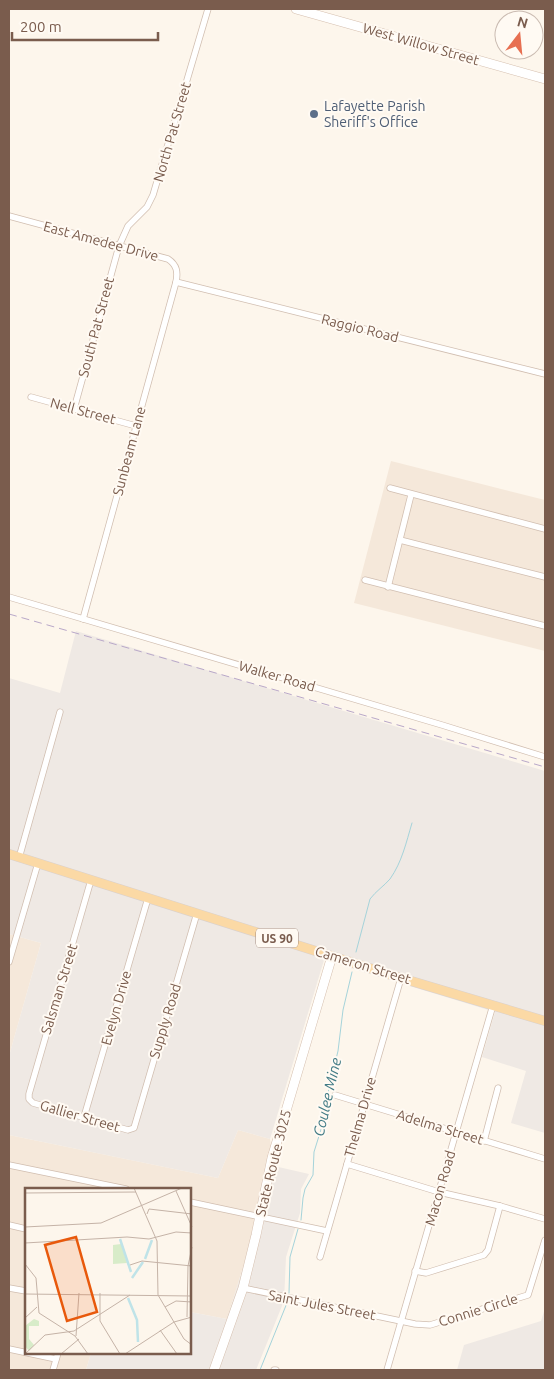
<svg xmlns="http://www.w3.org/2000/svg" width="554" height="1379" viewBox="0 0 554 1379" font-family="Ubuntu,sans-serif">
<rect width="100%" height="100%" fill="#fdf6ec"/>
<g fill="#f5e8da">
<path d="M391,461l154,39v151l-191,-48z"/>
<path d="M9,934l32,9 -32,113z"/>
<path d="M238,1130l32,9 4,27 -47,153 -37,-7v-123h-164v164h65l-5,17h-77v-235l209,43z"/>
</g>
<g fill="#efe9e4">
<path d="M76,631l469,140v362l-34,-10 15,-52 -44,-14 13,-45 -171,-52 -54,179 -32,-9 -20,48 -209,-43v-79l32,-113 -32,-9v-256l51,15z"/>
<path d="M274,1166l35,8 -8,15 -1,24 -14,44 -2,44 -28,69h-170l5,-17h99v-41l37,7z"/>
<path d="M545,1308v62h-88l7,-25 77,-24z"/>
</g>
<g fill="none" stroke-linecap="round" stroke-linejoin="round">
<g stroke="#a5d3da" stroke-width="1">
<path d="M356,952l14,-53c6,-8 14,-13 20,-20 12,-17 16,-36 22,-56"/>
<path d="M301,1220l2,-22 2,-9 8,-14 1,-23 9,-29 6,-35 9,-37 5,-41 9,-38"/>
<path d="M289,1293l1,-36 8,-28"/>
<path d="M260,1370l27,-67"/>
</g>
<g stroke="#d1beb0" stroke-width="7">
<g id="street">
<path d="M9,216l159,43c9,6 10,13 8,23l-93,337"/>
<path d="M176,282l369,92"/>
<path d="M31,397l105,29"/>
<path d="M74,409l45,-163 9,-20 19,-19 6,-12 55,-186"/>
<path d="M390,488l155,41"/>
<path d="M400,540l145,37"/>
<path d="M365,580l180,46"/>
<path d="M388,587l23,-92"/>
<path d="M9,597l433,128 103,32"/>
<path d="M19,858l41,-146"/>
<path d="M91,880l-62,214v5l4,4 95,27 6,-2 63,-215"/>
<path d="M9,962l29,-99"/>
<path d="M335,1095l210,64"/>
<path d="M84,1117l64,-219"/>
<path d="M484,1141l14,-53"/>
<path d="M347,1164l92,28 61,14 45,13"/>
<path d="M9,1165l117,24"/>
<path d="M190,1202l137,29"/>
<path d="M9,1225l17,4"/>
<path d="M320,1257l81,-279"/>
<path d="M415,1271l11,2 58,-18 4,-5 12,-44"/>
<path d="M9,1288l17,3"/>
<path d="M243,1288l172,36 15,1 98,-30 17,-55"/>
<path d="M9,1349l47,10"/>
<path d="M53,1370l5,-17"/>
<path d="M274,1370h2"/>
<path d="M387,1370l106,-365"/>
</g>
</g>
<g stroke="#d6c0b0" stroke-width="10">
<g id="secondary">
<path d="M296,9l249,70"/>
<path d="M214,1370l29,-82 13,-53 16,-77 60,-202"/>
</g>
</g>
<g stroke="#dad1cd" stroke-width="10">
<path id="primary" d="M9,854l392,124 144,43"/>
</g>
<use href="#street" stroke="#fff" stroke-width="5.5"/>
<use href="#secondary" stroke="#fff" stroke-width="9"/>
<use href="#primary" stroke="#fbd9a5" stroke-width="9"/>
<path stroke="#b9a8c9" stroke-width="1" stroke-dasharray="8 5" stroke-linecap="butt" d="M9,614l536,153"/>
</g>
<circle fill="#5c6f8a" stroke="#fffaf3" stroke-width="2" cx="314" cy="114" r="5"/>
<g text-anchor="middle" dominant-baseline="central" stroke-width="4" stroke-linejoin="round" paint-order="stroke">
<rect fill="#fffaf3" stroke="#a28b7f" stroke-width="1" x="256" y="928.5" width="42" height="19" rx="4"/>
<g font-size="12" font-weight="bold" fill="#7a5c4d">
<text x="277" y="938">US 90</text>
</g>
<g font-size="14" fill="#7a5c4d" stroke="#fffaf3">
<text transform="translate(421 44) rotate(16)">West Willow Street</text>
<text transform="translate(172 132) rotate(-74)">North Pat Street</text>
<text transform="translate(101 241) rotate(15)">East Amedee Drive</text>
<text transform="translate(96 327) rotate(-75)">South Pat Street</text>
<text transform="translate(360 328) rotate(14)">Raggio Road</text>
<text transform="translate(83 411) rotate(15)">Nell Street</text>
<text transform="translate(129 451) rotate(-75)">Sunbeam Lane</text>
<text transform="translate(277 676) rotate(16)">Walker Road</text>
<text transform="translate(363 965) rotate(17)">Cameron Street</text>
<text transform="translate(59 989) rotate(-73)">Salsman Street</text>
<text transform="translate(116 1008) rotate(-74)">Evelyn Drive</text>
<text transform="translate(165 1021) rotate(-73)">Supply Road</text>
<text transform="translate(80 1116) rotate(16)">Gallier Street</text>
<text transform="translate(360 1117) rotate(-74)">Thelma Drive</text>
<text transform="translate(440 1127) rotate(17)">Adelma Street</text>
<text transform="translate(273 1163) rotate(-76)">State Route 3025</text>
<text transform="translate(440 1188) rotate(-74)">Macon Road</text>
<text transform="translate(322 1305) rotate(11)">Saint Jules Street</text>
<text transform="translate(478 1310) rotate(-17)">Connie Circle</text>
</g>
<g font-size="14" fill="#4e5e75" stroke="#fffaf3" text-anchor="start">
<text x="324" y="106">Lafayette Parish<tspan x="324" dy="16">Sheriff's Office</tspan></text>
</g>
<g font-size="15" font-style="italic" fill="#437c86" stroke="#fffaf3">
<text transform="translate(327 1097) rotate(-77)">Coulee Mine</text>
</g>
</g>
<g transform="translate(25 1188)">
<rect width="166" height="166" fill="#fdf6ec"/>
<path d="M96,56l6,19 -14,1v-19zM9,131l5,2v5h-10v13l5,6 -5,6 -4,-5v-20z" fill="#d8ecc9"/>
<path fill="none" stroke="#bfe3e8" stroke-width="2.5" d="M95,51l11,33M120,71l7,-19M107,90l11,-16M103,110l9,22 1,22"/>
<path fill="none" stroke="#c5b3a7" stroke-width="1" d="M109,0l23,53 1,54 26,44 8,6M151,3l16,36M0,5l111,-1M122,26l2,-5 43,5M0,39l76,-4 81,-35M0,55l102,-6 22,2 27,-7 16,1M0,76l11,14 3,35 36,23 13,18M105,77l12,-4 50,5M75,105v28l20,33M0,106l167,2M140,119l11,-6 16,1M162,129l1,-51 4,-19M0,130l12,-11M149,134l18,-5M135,142l17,24M51,148l3,-43M0,166l20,-19 29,-4 56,-36M36,166l18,-15M100,166l49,-32"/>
<path fill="#e8590c" fill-opacity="0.15" stroke="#e8590c" stroke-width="2.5" d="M51,49l21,75 -30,9 -22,-76z"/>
<rect width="166" height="166" fill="none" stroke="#7a5c4d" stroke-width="2.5"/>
</g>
<rect width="554" height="1379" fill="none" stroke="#7a5c4d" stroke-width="20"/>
<g transform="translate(519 35) rotate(16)"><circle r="24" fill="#fffaf3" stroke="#cabbb1"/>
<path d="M0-4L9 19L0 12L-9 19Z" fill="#e76f51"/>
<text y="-8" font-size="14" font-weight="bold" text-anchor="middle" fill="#7a5c4d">N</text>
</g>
<path d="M12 32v8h146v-8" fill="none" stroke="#7a5c4d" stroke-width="2.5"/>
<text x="20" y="32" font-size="15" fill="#7a5c4d" stroke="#fffaf3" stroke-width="4" paint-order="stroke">200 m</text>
</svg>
